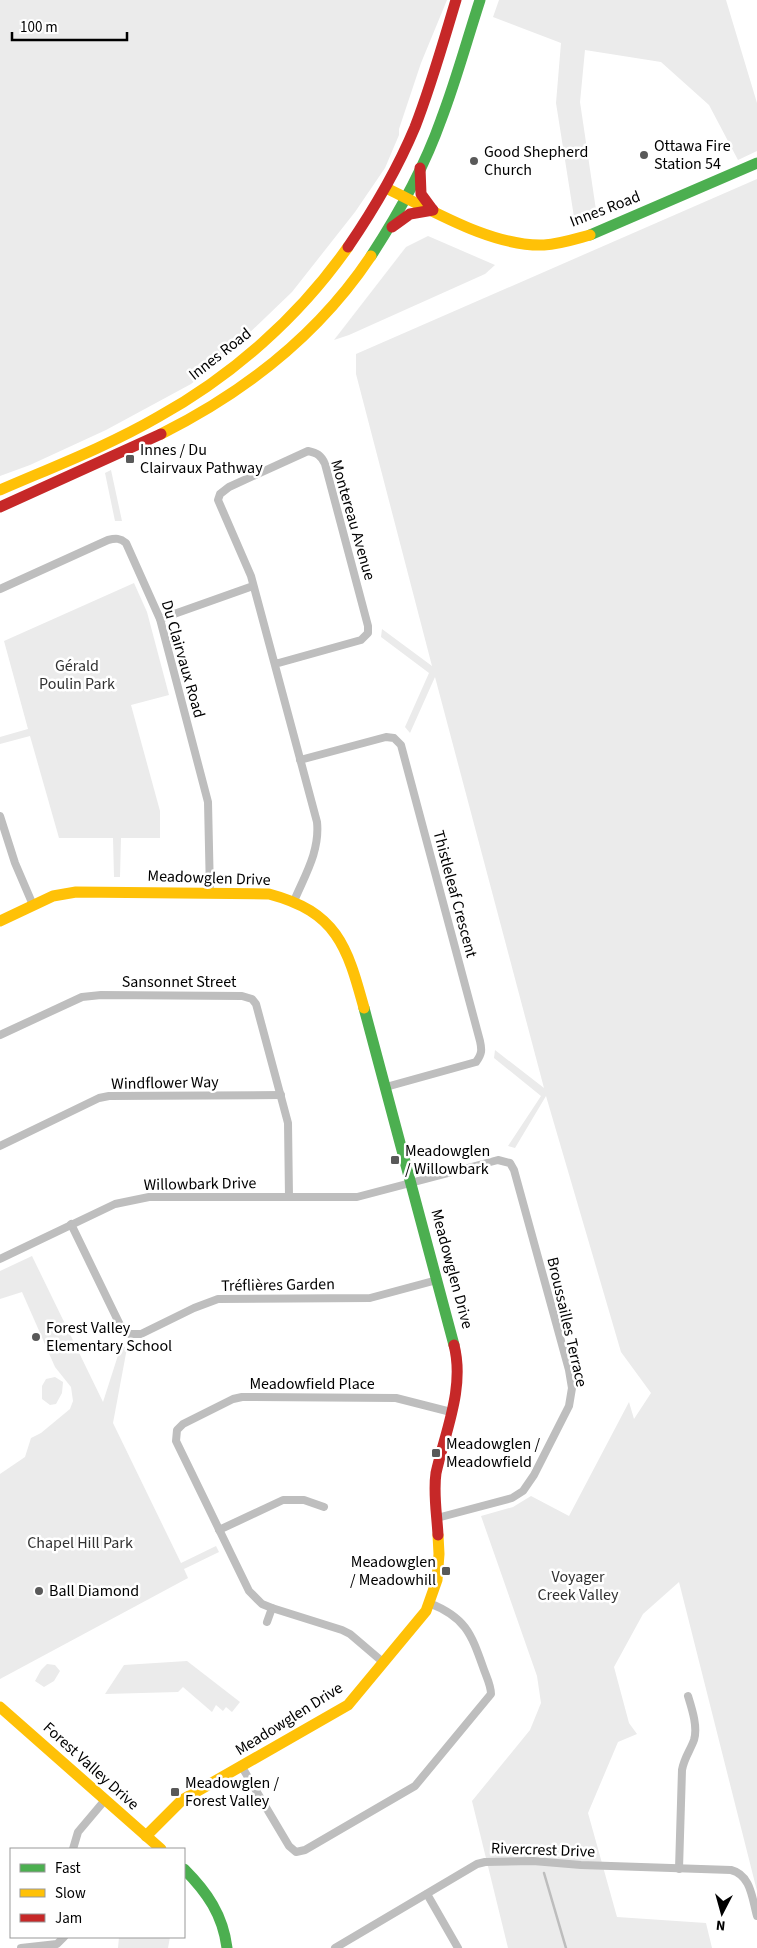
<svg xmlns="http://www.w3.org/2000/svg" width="757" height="1948" viewBox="0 0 757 1948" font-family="'Source Sans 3',sans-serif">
<rect width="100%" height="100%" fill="#fff"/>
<g fill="#ebebeb">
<path d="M0,0h447l-26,63 -22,66v6l-14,33 -30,44 -63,80 -71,68 -30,24 -85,46 -76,35 -30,11z"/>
<path d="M499,0h227l31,103v48l-19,9 -29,-55 -48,-43 -76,-12 -5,52 16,108 -22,7 -18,-114 5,-60 -68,-26z"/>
<path d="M757,179v1712l-78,-309 -36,32 -29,53 15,56 8,11 -19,8 -30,71 29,104 89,6 6,25h-204l-36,-147 58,-71 11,-27 -4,-27 -56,-160 32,-9 18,-11 38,20 60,-114 5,17 17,-26 -30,-41 -75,-256 -31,52 -7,-2 33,-50 -47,-38 1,-8 49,38 -109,-411 -25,56 -5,-6 24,-54 -48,-36 1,-8 50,37 -76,-292v-20z"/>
<path d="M428,236l67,29 -10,9 -136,61 -15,5 72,-93z"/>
<path d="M111,470l11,51h-7l-10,-48z"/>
<path d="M134,583l13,29 22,83 -38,10 29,106v27h-39l-1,39h-6l-1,-39h-54l-29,-102 -30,8v-7l28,-8 -24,-88z"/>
<path d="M32,1256l71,146 18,-56 6,2 -14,75 68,140 35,-17 3,6 -35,17 4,9 -188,101v-205l25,-17 6,-19 10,-5 29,-24 3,-8 -2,-14 -16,-20 -33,-75 -22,7v-28z"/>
<path d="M55,1377l8,5 -1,11 -6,11 -6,1 -8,-6v-13l4,-7z"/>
<path d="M187,1661l53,41 -8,10 -6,-5 -3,4 -7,-6 -4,7 -29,-25 -5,5 -73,2 19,-29z"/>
<path d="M47,1664l8,1 5,6 -6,10 -10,6 -9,-6 6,-11z"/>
<path d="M119,1937h51l-2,11h-50z"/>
</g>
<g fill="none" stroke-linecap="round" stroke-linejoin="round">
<path stroke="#bdbdbd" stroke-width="2.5" d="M544,1873l22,75"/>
<g stroke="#bebebe" stroke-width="8">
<path d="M0,589l108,-49c8,-2 12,-2 18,3l34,76 48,183 2,91"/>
<path d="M160,619l93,-33"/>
<path d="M275,664l86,-24 7,-7v-7l-43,-162c-4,-9 -8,-11 -17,-13l-79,36 -9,7 -2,6 33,76 66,246c3,29 -12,53 -23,79"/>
<path d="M300,760l86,-23 8,1 7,7 79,296c2,9 2,13 -4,21l-90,25"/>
<path d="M0,816l15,47 18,42"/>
<path d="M0,1035l82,-38 19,-2 141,1 10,3 4,5 32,119 1,74"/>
<path d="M0,1146l99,-48 10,-2 172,-1"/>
<path d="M71,1224l51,105 8,5h11l53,-26 24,-9 152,-1 67,-18"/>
<path d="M0,1259l115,-55 34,-7h208l141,-37 12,3 4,7 55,200 3,18 -3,18 -35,69 -11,16 -11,7 -75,20"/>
<path d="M219,1530l64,-30h21l20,7"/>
<path d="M267,1622l5,-14"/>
<path d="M384,1663l-34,-29 -8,-4 -70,-22 -10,-4 -13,-13 -73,-150 1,-11 6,-6 50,-25 9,-2 154,1 55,14"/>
<path d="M242,1767l47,79 7,6 9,-2 110,-64 76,-92c0,-9 -5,-18 -8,-27 -12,-34 -18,-50 -54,-64"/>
<path d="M73,1849l5,-17 27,-32"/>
<path d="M679,1869l3,-99c2,-12 8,-19 12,-30 4,-13 -2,-31 -6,-44"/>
<path d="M427,1894l31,54"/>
<path d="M21,1948l36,-4 7,-7"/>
<path d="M335,1948l142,-84 8,-2 48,-1 48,4 150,5c20,5 21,28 26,46"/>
</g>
<g stroke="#4caf50" stroke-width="11">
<path d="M590,235l167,-72"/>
<path d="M371,256c28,-43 53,-88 70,-136 15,-39 26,-80 39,-120"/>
<path d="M364,1008l90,337"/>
<path d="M184,1869c23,23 39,46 43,79"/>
</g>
<g stroke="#ffc107" stroke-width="11">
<path d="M386,188c46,22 106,59 158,57 16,-1 31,-6 46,-10"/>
<path d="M161,434c84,-42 158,-100 210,-178"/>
<path d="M0,490c53,-23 108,-44 158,-73 74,-41 141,-100 190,-170"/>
<path d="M0,921l53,-25 23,-4 193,2c68,18 78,52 95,114"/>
<path d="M0,1707l161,142"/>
<path d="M146,1836l36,-36 166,-95 78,-94 11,-31 2,-26 -1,-19"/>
</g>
<g stroke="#c62828" stroke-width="11">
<path d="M420,168l1,26 11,15"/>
<path d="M392,227l18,-13 23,-4"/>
<path d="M348,247c26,-38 49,-77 67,-120 16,-41 28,-84 41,-127"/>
<path d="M0,507l161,-73"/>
<path d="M438,1535c-1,-20 -5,-42 -2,-62 9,-41 29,-85 18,-128"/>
</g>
</g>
<g fill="#595959" stroke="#fff" stroke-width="2">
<circle cx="644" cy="155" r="5"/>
<circle cx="474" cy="161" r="5"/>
<rect x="125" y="454" width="10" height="10" rx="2.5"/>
<rect x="390" y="1155" width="10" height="10" rx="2.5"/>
<circle cx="36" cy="1337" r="5"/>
<rect x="431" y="1448" width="10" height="10" rx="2.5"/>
<rect x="441" y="1566" width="10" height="10" rx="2.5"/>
<circle cx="39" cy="1591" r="5"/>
<rect x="170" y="1787" width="10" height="10" rx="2.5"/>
</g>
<g text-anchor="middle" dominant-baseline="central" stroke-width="5" stroke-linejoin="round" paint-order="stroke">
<g font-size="16" fill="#000" stroke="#fff" text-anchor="start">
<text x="654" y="146">Ottawa Fire<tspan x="654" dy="18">Station 54</tspan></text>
<text x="484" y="152">Good Shepherd<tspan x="484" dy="18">Church</tspan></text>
<text x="140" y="450">Innes / Du<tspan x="140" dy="18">Clairvaux Pathway</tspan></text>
<text x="405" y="1151">Meadowglen<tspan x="405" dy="18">/ Willowbark</tspan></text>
<text x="46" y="1328">Forest Valley<tspan x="46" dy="18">Elementary School</tspan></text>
<text x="446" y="1444">Meadowglen /<tspan x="446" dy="18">Meadowfield</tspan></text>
<text x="436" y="1562" text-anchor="end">Meadowglen<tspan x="436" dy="18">/ Meadowhill</tspan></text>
<text x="49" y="1591">Ball Diamond</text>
<text x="185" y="1783">Meadowglen /<tspan x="185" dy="18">Forest Valley</tspan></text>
</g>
<g font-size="16" fill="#000" stroke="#fff">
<text transform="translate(605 209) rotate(-21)">Innes Road</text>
<text transform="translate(220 354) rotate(-38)">Innes Road</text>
<text transform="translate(353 520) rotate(74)">Montereau Avenue</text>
<text transform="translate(183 659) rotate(74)">Du Clairvaux Road</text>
<text transform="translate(209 878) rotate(2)">Meadowglen Drive</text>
<text transform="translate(455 894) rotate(75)">Thistleleaf Crescent</text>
<text x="179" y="982">Sansonnet Street</text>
<text transform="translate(165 1083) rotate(-1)">Windflower Way</text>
<text transform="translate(200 1184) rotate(-1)">Willowbark Drive</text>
<text transform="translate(452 1269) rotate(75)">Meadowglen Drive</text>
<text transform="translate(278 1285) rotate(-1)">Tréflières Garden</text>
<text transform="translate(567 1322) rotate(77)">Broussailles Terrace</text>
<text x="312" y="1384">Meadowfield Place</text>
<text transform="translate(289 1719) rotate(-32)">Meadowglen Drive</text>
<text transform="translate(91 1766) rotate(42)">Forest Valley Drive</text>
<text transform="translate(543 1850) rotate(2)">Rivercrest Drive</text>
</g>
<g font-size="16" fill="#313131" stroke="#fff">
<text x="77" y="666">Gérald<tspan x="77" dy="18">Poulin Park</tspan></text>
<text x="80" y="1543">Chapel Hill Park</text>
<text x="578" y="1577">Voyager<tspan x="578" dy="18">Creek Valley</tspan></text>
</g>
</g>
<rect x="10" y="1848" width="175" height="90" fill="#ffffff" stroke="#999999"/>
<rect x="20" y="1864" width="25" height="8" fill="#4caf50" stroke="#999999"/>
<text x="55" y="1873" font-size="15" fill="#000000">Fast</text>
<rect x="20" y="1889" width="25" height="8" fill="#ffc107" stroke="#999999"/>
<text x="55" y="1898" font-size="15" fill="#000000">Slow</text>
<rect x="20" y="1914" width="25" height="8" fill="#c62828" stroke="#999999"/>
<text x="55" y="1923" font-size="15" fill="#000000">Jam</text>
<g transform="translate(722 1913) rotate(186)" stroke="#ffffff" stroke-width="4" paint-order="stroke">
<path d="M0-4L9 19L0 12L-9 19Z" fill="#000000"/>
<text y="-8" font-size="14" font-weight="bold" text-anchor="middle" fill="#000000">N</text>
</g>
<path d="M12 32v8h115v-8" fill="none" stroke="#000000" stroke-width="2.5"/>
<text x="20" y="32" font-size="15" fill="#000000" stroke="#ffffff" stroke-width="4" paint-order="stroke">100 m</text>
</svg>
